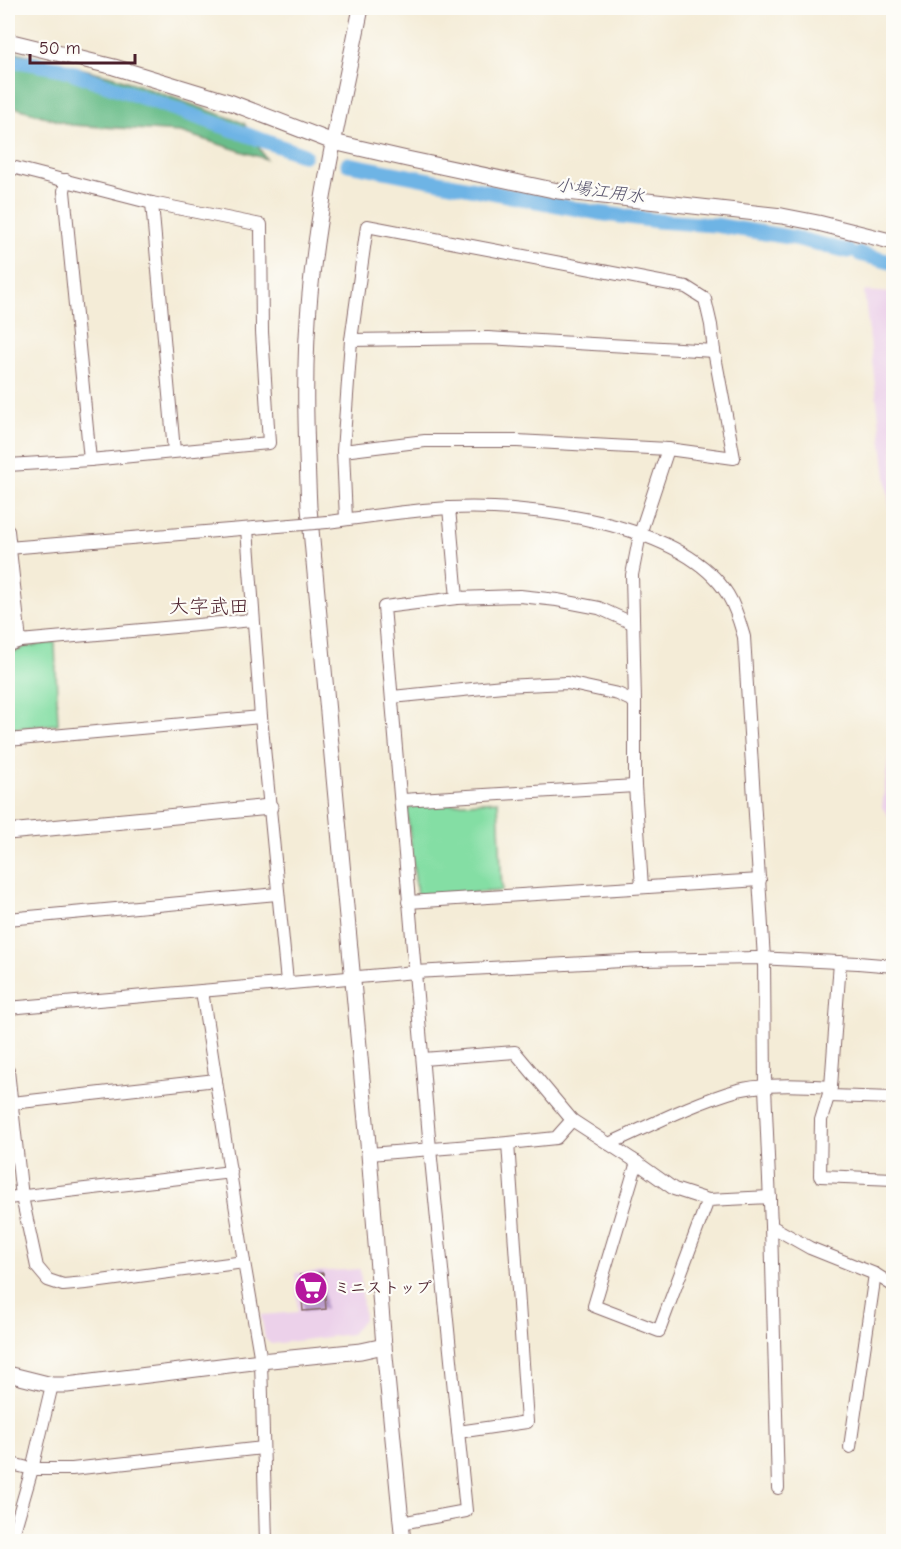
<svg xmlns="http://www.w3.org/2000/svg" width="901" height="1549" viewBox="0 0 901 1549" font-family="'Comic Neue','Klee One',sans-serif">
<rect width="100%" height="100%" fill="#fdfcf7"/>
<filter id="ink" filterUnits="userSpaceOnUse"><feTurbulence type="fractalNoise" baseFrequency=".0167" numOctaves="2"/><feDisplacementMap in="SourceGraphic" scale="12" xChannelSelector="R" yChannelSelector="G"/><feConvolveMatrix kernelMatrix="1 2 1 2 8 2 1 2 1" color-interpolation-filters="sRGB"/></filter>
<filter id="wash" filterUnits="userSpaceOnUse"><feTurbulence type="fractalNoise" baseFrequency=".008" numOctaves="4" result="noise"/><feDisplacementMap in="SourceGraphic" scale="24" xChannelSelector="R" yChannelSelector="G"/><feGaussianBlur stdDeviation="1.35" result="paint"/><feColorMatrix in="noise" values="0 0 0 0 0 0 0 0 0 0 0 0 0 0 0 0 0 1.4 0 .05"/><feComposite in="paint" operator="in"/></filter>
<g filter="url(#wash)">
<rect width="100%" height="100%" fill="#f4ecd7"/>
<g fill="#ecd1ea">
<path d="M864,291l29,2v408l-3,-190z"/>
<path d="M893,723v100l-11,-16z"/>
<path d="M360,1269l4,50 -13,15 -80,10 -6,-5 -4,-24 37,-3 -3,-39z"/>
</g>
<g fill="#84dea4" stroke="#677e68" stroke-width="1.5">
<path d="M55,642l3,82 -50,5v-74l16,-8z"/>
<path d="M498,801l4,90 -85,5 -10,-85 6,-5z"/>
</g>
<path fill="#6bbd8a" stroke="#5a6e5a" stroke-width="1.5" d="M8,50l107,27 129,46 22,36 -86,-27 -109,-7 -63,-20z"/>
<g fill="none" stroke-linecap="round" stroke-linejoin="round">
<g stroke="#6eb4e5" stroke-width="15">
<path d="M8,61l16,1 38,7 242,86"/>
<path d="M348,164l250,49 60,8 57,4 80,13 53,13"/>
<path d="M860,254l34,9"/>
</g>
</g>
<g id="blocks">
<path fill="#b89ac9" d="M323,1273l3,36 -23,2 -3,-36z"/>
</g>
</g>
<g filter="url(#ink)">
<use href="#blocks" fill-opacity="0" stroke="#866767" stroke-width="1.5"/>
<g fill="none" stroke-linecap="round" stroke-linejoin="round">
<g stroke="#866767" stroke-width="14">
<g id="minor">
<path d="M8,166l144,37 109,22 1,107 7,111 -179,17 -82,5"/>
<path d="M66,180l-2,11 26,269"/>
<path d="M152,203l22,248"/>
<path d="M351,340l137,-2 226,13"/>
<path d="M343,451l82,-10h92l151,8 66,9 -20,-107 -3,-26 -6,-26 -19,-12 -319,-61 -16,114 -8,111 3,68"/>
<path d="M449,508l8,90"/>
<path d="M327,522c40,-5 83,-12 123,-14 78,-4 233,14 278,87 8,13 12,28 16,42l20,322 1,128 6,139 7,262"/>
<path d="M247,529l14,188 26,265"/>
<path d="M8,531l12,110"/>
<path d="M8,548l283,-23"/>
<path d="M8,645l12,-4 233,-21"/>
<path d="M392,697l111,-11 64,-3 51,11 17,8"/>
<path d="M8,740l253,-23"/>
<path d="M402,800l233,-14"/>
<path d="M642,887l-7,-101v-84l-3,-127 8,-41 28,-85"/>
<path d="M408,902l352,-22"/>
<path d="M8,919l269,-25"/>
<path d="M840,962l-9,125 -10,33 -1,56 74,3"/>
<path d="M202,991l42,271 17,99 5,181"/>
<path d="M8,1008l407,-36 226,-12 116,-2 101,5 36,3"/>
<path d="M423,1059l92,-7 57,68 60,39 42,30 34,11 62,-3v6"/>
<path d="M8,1071l14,126 15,70 11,13 15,5 23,-2 158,-21"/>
<path d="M829,1096l65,2"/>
<path d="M12,1103l204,-23"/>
<path d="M609,1144c42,-19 84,-41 129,-54 27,-7 65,-5 93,-3"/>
<path d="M369,1154l139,-11 48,-5 16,-18"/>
<path d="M637,1162l-43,144 65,25 49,-131"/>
<path d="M8,1198l223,-26"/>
<path d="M771,1220v6l39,22 65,26 19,12"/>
<path d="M458,1432l69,-10 -19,-279"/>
<path d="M850,1447l25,-173"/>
<path d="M8,1463l24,6h40l191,-21"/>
<path d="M401,1523l65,-12 -36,-362 -46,-542 73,-9 63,-2 37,4 42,8 33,15"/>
<path d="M11,1542l21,-73 20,-84"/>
</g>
</g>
<g stroke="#866767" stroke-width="17">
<g id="tertiary">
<path d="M361,8c-19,95 -42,189 -51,286 -7,72 -4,143 -1,214l60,646 15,192 19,196"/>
<path d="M8,41l106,26 118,36 101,39 74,17 151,32 224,25 36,7 76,19"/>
<path d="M8,832l262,-25"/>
<path d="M8,1374l44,11h15l194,-24 100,-10 23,-5"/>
</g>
</g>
<use href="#minor" stroke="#fff" stroke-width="12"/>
<use href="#tertiary" stroke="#fff" stroke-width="15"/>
<g stroke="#866767" stroke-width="14" stroke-linecap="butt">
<path id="minor-bridge" d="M291,525l36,-3"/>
</g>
<use href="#minor-bridge" stroke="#fff" stroke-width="12"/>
</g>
</g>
<defs>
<g id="supermarket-disc" transform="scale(1.725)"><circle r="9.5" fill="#b5179e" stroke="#fdfcf7"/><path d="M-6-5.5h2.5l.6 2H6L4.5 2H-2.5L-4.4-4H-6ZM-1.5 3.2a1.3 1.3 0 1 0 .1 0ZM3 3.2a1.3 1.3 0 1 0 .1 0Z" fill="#fff"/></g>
</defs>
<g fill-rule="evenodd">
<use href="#supermarket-disc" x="311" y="1288"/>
</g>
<g text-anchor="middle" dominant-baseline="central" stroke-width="4.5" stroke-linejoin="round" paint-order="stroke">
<g font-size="16" font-weight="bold" fill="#4a1f2b" stroke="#fdfcf7" text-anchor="start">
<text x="334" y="1288">ミニストップ</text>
</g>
<g font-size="18" font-style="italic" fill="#57536c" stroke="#fdfcf7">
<text transform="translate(600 191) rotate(8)">小場江用水</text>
</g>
<g font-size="20" fill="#4a1f2b" stroke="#fdfcf7">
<text x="209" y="606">大字武田</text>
</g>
</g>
<rect width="901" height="1549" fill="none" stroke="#fdfcf7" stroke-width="30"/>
<path d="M30 54v9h105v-9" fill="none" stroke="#4a1f2b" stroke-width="3"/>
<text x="39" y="54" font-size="18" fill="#4a1f2b" stroke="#fdfcf7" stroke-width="4.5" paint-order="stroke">50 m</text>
</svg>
